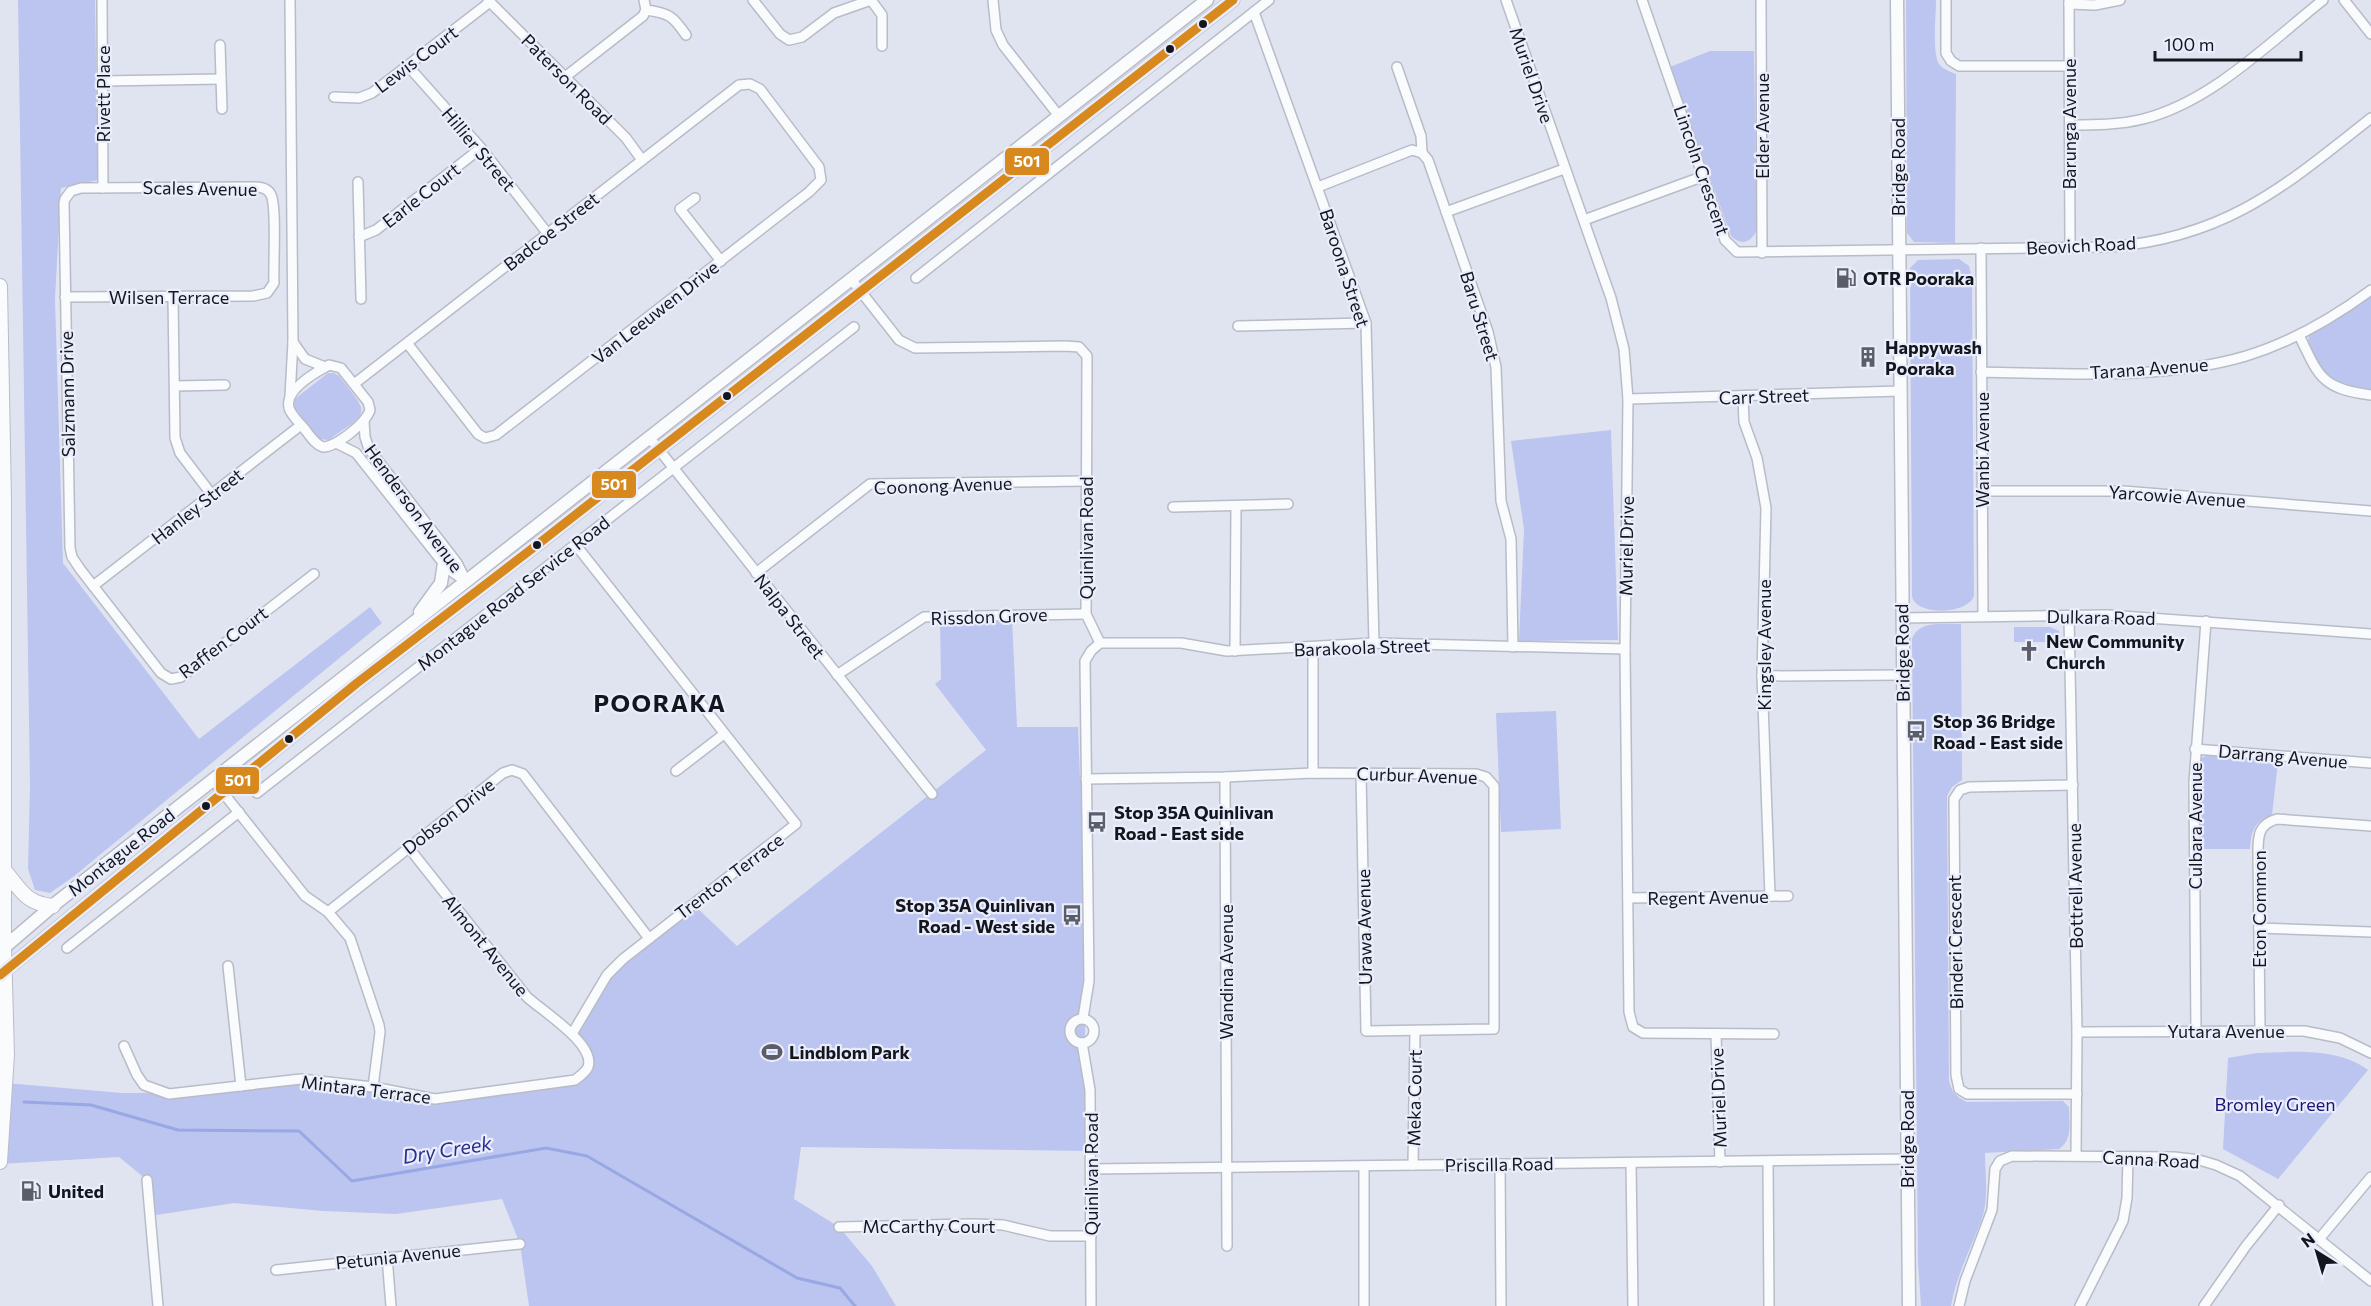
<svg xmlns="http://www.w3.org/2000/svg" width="2371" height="1306" viewBox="0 0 2371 1306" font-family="Commissioner,sans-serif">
<rect width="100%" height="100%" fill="#e0e4f1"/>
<g fill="#bbc5ef">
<path d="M18,0h77l3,180 -37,8 -6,111 8,264 136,176 171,-132 12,16 -309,254 -23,16 -15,-3 -7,-21 2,-83z"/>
<path d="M1906,0h30c0,15 -4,52 3,64 4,5 11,8 17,10l-1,169 -41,-1 -7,-9z"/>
<path d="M1710,51h44l3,179c-7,13 -15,16 -26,6l-61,-169z"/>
<path d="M1959,259l10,7 3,12 2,318c-7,19 -59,20 -62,0l-2,-328 8,-8z"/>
<path d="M2371,295v97c-9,-2 -20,-2 -29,-5 -15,-5 -41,-38 -32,-53l33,-19z"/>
<path d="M328,373h6l5,3c32,41 31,34 -10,64l-10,-1 -24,-31 -1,-5 2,-5z"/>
<path d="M1611,430l7,210 -99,1 5,-112 -13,-88z"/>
<path d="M1012,618l5,109h61l2,52h6l-1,264 5,108 -289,-4 -7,52 45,28 33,39 24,40h-367l-9,-62 -18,-45 -106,15 -73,-3 -89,-8 -84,13 -3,-36 -28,-23 -119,7 6,-81 116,10h52l127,-14 134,20 146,-23 4,-27 -13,-15 51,-75 70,-55 44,42 249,-196 -51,-66 6,-5 -1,-59z"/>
<path d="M1961,624l1,156 -10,7 -5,9 2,285c3,11 7,16 18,21l96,-1 6,6c0,16 4,32 -10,42l-74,4c0,20 4,45 -3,65 -11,31 -25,55 -31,88h-30l-3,-44 -6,-623c7,-20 32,-14 49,-15z"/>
<path d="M2014,627h36l9,4 3,11h-48z"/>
<path d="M1556,711l5,118 -60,3 -5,-119z"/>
<path d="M2207,755l71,7 -6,53c-18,6 -21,17 -22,34h-53v-82l3,-8z"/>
<path d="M2257,1053c36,-1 80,-6 111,17l-90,109 -55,-30 5,-91z"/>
</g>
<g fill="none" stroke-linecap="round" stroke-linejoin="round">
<path stroke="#99a7e5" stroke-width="3" d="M24,1102l67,3 87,25 121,1 53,50 194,-33 41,8 210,122 43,10 15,18"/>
<g stroke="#b8bcc6" stroke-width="12">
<g id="minor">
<path d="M102,0l1,188"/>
<path d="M488,0l138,138 16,22"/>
<path d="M753,0l27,34 9,6 13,-3 32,-24 37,-13"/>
<path d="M871,0l11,15v31"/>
<path d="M993,0l3,30 7,15 56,71"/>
<path d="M1506,0l105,298 13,51 4,50 -3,250 4,363 4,15 10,6 131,1"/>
<path d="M1642,0l83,240 12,12 372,-5c116,-9 175,-60 262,-129"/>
<path d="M1761,0l1,253"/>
<path d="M1946,0v53l5,8 8,5h110"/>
<path d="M2069,0l1,248"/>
<path d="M2344,0l27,34"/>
<path d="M2069,4l26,1 25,-5"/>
<path d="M646,10c23,3 27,6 40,25"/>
<path d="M1254,12l112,311 8,320"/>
<path d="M220,45l2,64"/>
<path d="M408,66l73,82 67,86"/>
<path d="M1397,67l24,69 1,17 6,7 60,172 8,35 5,134 10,38 2,108"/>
<path d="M565,77l78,-61 3,-6 -2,-10"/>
<path d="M103,81l118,-2"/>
<path d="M334,97l25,1 13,-5 118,-91"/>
<path d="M2070,125c24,0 49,0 73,-6 68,-17 126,-76 180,-119"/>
<path d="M358,182l3,117"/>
<path d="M1318,187l94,-37 10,3"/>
<path d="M695,198l-15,11 41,52"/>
<path d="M1446,212l118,-43"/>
<path d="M1584,220l120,-44"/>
<path d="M359,237l17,-7 105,-82"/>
<path d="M1981,248l2,368"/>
<path d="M916,278l353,-278"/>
<path d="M851,279l48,61 16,8 150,-2 14,1 8,9 -1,258 14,29"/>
<path d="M65,297l188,-1 14,-3 7,-10c-1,-17 3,-76 -3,-88 -3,-7 -10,-8 -16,-8l-174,1 -10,3 -6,8 -1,4 6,345 2,9 8,12 81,104 10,6 10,-2 133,-103"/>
<path d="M173,297l2,141 5,15 32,42"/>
<path d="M1238,326l128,-3"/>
<path d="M2299,335c20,42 23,54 72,60"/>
<path d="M293,342l12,17 20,8"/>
<path d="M329,365l12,3 27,34 2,8c-4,13 -34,37 -47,37 -9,-3 -14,-13 -20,-20 -5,-6 -12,-12 -14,-19 -5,-18 27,-36 40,-43z"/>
<path d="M1981,372c85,2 184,8 265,-16 46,-14 87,-38 125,-66"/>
<path d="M354,384l385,-299 11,-1 10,5 59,78 2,13 -12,12 -313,243 -11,3 -7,-4 -71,-91"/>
<path d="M175,386l50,-1"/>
<path d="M290,396l3,-54 -3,-342"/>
<path d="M1743,397l1,25 13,36 9,50 -4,168 8,220"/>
<path d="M1628,399l273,-8"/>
<path d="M364,421l1,16 4,12 88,114 9,18"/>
<path d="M649,437l283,357"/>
<path d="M336,443l20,10 92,116 16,11"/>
<path d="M1982,491h141l248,20"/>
<path d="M1173,507l115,-3"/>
<path d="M756,573l114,-89 217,-3"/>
<path d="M93,586l208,-161"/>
<path d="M2069,616l8,416 -1,124"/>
<path d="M1902,618l206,-3 263,19"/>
<path d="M1100,643h81l46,8 147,-8 251,6"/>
<path d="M1313,648v125"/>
<path d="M1235,651l1,-144"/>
<path d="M837,675l87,-58 162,-3"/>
<path d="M1762,676l140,-1"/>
<path d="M2195,749l176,14"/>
<path d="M676,771l48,-37"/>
<path d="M1225,777l2,469"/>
<path d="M1086,779l139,-2 88,-4 163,1 10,3 8,9v243l-128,2 -5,-258"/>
<path d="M213,780l92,116 23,16 22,26 29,87 1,7 -7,55"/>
<path d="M2073,785l-104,2 -9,3 -6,9 2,276 3,14 8,5h110"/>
<path d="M257,793l597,-466"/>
<path d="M1628,898l160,-2"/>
<path d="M328,912l175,-139 9,-3 11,4 125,163"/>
<path d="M2259,928l112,4"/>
<path d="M67,948l172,-136"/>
<path d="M228,966l13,120"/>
<path d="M1083,1018l6,-37 -4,-320 6,-10 9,-8"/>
<circle cx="1082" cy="1031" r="12"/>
<path d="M2196,1031l-2,-249 12,-161"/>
<path d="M2260,1031l-2,-180c0,-16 1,-27 19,-32l94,7"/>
<path d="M2077,1032l227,-1 36,7 31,15"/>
<path d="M572,1034l35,-59 16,-16 173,-135 -221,-280"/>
<path d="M1716,1034l4,128"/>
<path d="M1082,1043l8,47 1,216"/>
<path d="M124,1046l13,29 7,10 25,9 132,-15 72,8 62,12 140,-19c4,-3 11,-8 13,-13 8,-23 -46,-56 -61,-70l-118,-149"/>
<path d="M1768,1162l1,144"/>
<path d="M1631,1163l2,143"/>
<path d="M1500,1164l1,142"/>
<path d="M1413,1165l2,-133"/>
<path d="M1091,1169l816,-10"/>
<path d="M147,1180l11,126"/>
<path d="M839,1227l132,-3 32,1 47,11h41"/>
<path d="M2320,1238l51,-61"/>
<path d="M387,1257l4,49"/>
<path d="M276,1270l244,-26"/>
<path d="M1364,1306v-140"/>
<path d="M1959,1306l6,-25 27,-71 3,-41 5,-8 12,-5 162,1 25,3 17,5 24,11 131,105"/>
<path d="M2080,1306l43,-85 4,-23 1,-41"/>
<path d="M2204,1306l42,-60 33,-41"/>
</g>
</g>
<g stroke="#b8bcc6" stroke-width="15">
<g id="major">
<path d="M1897,0l12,1306"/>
<path d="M420,612l21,-29 3,-20"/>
<path d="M0,951l56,-48 1151,-903"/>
<path d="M0,975l357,-292 185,-142 691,-541"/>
</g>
</g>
<g stroke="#b8bcc6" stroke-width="16">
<g id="highway">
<path d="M0,286l4,214v448l3,107 -7,107"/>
<path d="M4,870c17,19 20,33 49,36"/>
</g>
</g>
<use href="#minor" stroke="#fafbfd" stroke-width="9"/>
<use href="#major" stroke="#fafbfd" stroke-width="12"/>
<use href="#highway" stroke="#fafbfd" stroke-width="14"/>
<g stroke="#e9edfc" stroke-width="14">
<path id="bus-1" d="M0,975l357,-292 185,-142 691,-541"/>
</g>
<use href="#bus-1" stroke="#d7891e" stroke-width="9"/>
</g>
<defs>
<g id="fuel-bare" transform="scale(1.62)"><path d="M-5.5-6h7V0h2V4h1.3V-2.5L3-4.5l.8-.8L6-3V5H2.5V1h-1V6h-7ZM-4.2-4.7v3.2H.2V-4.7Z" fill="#5b5e68" stroke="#e9edfc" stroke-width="2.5" paint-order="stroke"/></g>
<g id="building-bare" transform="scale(1.62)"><path d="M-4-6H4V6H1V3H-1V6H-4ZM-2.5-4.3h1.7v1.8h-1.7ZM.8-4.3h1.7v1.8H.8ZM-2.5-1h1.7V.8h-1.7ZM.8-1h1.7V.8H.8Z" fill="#5b5e68" stroke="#e9edfc" stroke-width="2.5" paint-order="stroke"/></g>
<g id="church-bare" transform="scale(1.62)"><path d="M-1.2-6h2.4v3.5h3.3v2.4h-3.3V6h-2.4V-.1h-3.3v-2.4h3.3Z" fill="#5b5e68" stroke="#e9edfc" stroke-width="2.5" paint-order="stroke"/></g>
<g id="bus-bare" transform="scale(1.62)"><path d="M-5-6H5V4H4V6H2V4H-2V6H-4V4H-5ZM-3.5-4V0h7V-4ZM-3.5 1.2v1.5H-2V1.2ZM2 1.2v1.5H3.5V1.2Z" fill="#5b5e68" stroke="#e9edfc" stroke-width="2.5" paint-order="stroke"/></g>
<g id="stadium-bare" transform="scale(1.62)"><path d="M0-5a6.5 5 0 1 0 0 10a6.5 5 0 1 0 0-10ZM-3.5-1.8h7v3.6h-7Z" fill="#5b5e68" stroke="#e9edfc" stroke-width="2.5" paint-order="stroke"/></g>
</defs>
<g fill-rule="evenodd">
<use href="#fuel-bare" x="1846" y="278"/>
<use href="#building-bare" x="1868" y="357"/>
<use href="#church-bare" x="2029" y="651"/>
<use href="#bus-bare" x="1916" y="731"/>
<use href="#bus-bare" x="1097" y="822"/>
<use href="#bus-bare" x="1072" y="915"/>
<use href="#stadium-bare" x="772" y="1052"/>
<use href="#fuel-bare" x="31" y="1191"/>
</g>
<g fill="#14161e" stroke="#e9edfc" stroke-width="2">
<circle cx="1203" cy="24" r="5"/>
<circle cx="1170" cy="49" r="5"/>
<circle cx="727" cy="396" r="5"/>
<circle cx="537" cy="545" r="5"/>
<circle cx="289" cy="739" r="5"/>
<circle cx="206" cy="806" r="5"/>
</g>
<g text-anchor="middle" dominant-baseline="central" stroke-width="4.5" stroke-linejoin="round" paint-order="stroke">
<g font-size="18" fill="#14161e" stroke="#e9edfc">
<text transform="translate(416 59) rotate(-37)">Lewis Court</text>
<text transform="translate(1532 75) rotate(71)">Muriel Drive</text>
<text transform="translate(567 79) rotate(45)">Paterson Road</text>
<text transform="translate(103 94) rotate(-90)">Rivett Place</text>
<text transform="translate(2069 124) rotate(-90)">Barunga Avenue</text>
<text transform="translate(1762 126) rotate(-90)">Elder Avenue</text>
<text transform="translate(479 149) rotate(50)">Hillier Street</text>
<text transform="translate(1898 167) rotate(-90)">Bridge Road</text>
<text transform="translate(1702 170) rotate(71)">Lincoln Crescent</text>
<text transform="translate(200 188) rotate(1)">Scales Avenue</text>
<text transform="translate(421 195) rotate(-38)">Earle Court</text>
<text transform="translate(551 231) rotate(-38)">Badcoe Street</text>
<text transform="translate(2081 245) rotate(-3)">Beovich Road</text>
<text transform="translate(1345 268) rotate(72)">Baroona Street</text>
<text x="169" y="297">Wilsen Terrace</text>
<text transform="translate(655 312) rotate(-38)">Van Leeuwen Drive</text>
<text transform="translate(1480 316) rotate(73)">Baru Street</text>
<text transform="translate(2149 368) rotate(-4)">Tarana Avenue</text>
<text transform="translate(67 394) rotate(-91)">Salzmann Drive</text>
<text transform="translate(1764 396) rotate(-2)">Carr Street</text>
<text transform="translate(1982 450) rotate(-90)">Wanbi Avenue</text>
<text transform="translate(943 485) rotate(-2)">Coonong Avenue</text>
<text transform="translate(2177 496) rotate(4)">Yarcowie Avenue</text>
<text transform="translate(197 506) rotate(-38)">Hanley Street</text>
<text transform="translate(414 508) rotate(54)">Henderson Avenue</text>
<text transform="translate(1086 538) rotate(-90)">Quinlivan Road</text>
<text transform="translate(1626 546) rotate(-89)">Muriel Drive</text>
<text transform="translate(513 593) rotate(-38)">Montague Road Service Road</text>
<text transform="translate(790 616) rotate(52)">Nalpa Street</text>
<text transform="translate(989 616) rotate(-2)">Rissdon Grove</text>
<text transform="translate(2101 617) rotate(1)">Dulkara Road</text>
<text transform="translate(223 642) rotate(-37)">Raffen Court</text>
<text transform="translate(1764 645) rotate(-90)">Kingsley Avenue</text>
<text transform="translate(1362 647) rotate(-2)">Barakoola Street</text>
<text transform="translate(1902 653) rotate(-91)">Bridge Road</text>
<text transform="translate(2283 756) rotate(5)">Darrang Avenue</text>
<text transform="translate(1417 775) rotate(2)">Curbur Avenue</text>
<text transform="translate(448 816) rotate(-38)">Dobson Drive</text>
<text transform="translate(2195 826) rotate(-90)">Culbara Avenue</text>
<text transform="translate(121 852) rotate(-38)">Montague Road</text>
<text transform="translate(729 876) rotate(-37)">Trenton Terrace</text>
<text transform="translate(2075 886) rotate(-91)">Bottrell Avenue</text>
<text transform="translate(1708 897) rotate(-1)">Regent Avenue</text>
<text transform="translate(2259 909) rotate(-90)">Eton Common</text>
<text transform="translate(1364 927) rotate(-91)">Urawa Avenue</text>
<text transform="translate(1955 942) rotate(-91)">Binderi Crescent</text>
<text transform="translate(486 945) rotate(51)">Almont Avenue</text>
<text transform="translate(1226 972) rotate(-90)">Wandina Avenue</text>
<text x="2226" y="1031">Yutara Avenue</text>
<text transform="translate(366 1089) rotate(7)">Mintara Terrace</text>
<text transform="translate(1414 1098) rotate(-89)">Meka Court</text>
<text transform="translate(1718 1098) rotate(-92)">Muriel Drive</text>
<text transform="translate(1907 1139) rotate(-90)">Bridge Road</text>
<text transform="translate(2151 1159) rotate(3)">Canna Road</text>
<text transform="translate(1499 1164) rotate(-1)">Priscilla Road</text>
<text transform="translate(1091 1174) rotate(-90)">Quinlivan Road</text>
<text x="929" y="1226">McCarthy Court</text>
<text transform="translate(398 1256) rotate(-6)">Petunia Avenue</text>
</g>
<g font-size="18" font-weight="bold" fill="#14161e" stroke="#e9edfc" text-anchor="start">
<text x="1863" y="278">OTR Pooraka</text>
<text x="1885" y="347">Happywash<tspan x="1885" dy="21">Pooraka</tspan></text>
<text x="2046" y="641">New Community<tspan x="2046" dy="21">Church</tspan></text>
<text x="1933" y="721">Stop 36 Bridge<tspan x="1933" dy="21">Road - East side</tspan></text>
<text x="1114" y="812">Stop 35A Quinlivan<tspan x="1114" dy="21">Road - East side</tspan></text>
<text x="1055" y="905" text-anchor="end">Stop 35A Quinlivan<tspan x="1055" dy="21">Road - West side</tspan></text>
<text x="789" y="1052">Lindblom Park</text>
<text x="48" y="1191">United</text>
</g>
<g font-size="18" fill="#1a1476" stroke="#e9edfc">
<text x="2275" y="1104">Bromley Green</text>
</g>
<g font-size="20" font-style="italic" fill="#292d8e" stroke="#e9edfc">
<text transform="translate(447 1149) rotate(-9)">Dry Creek</text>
</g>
<g font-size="24" font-weight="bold" letter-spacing="1.5" fill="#14161e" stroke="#e9edfc">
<text x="660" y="702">POORAKA</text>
</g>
</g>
<g stroke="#e9edfc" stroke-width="2">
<rect x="1004" y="147" width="46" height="29" rx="6" fill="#d7891e"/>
<rect x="591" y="470" width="46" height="29" rx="6" fill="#d7891e"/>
<rect x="215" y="766" width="45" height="29" rx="6" fill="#d7891e"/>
</g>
<g font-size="16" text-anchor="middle" font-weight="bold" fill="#fff">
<text x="1027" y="167">501</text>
<text x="614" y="490">501</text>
<text x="238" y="786">501</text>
</g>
<g transform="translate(2317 1252) rotate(323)" stroke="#e9edfc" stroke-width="4.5" paint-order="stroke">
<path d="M0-4.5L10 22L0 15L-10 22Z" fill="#14161e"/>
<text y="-9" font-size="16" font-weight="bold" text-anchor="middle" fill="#14161e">N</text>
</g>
<path d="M2155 51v9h146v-9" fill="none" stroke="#14161e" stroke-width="3"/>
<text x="2164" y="51" font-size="18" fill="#14161e" stroke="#e9edfc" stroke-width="4.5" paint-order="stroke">100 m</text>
</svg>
